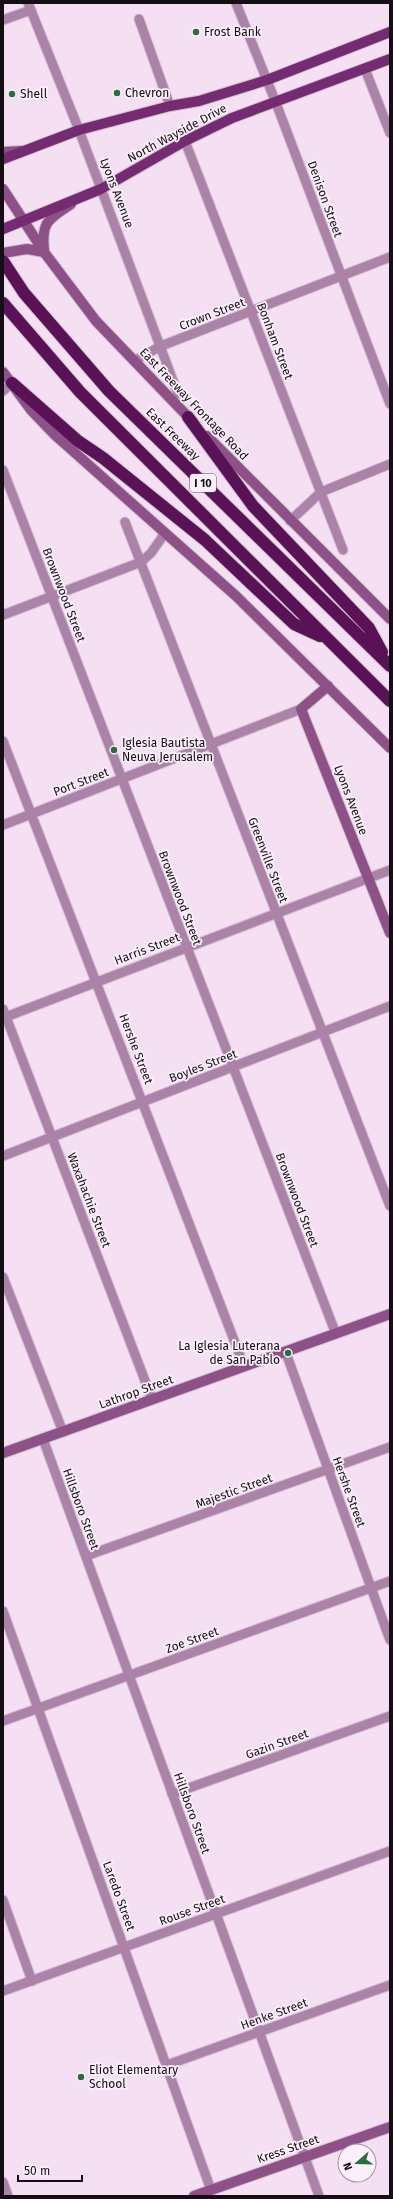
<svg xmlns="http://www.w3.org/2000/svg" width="393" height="2199" viewBox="0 0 393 2199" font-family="'Fira Sans',sans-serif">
<rect width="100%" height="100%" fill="#f5e0f3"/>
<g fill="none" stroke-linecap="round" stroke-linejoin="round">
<g stroke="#d1becf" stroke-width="11">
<g id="street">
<path d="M28,3l51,127 99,264"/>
<path d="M236,3l40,100 114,301"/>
<path d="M139,19l31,87"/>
<path d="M3,20l28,-10"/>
<path d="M365,69l25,64"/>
<path d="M185,141l158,409"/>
<path d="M134,361l27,-15 229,-89"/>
<path d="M3,391l9,-8"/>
<path d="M3,470l333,864"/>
<path d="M290,521l31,-29 69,-28"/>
<path d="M125,522l265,684"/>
<path d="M3,615l138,-53 10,-9 14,-20"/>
<path d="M3,741l241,625"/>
<path d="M3,825l298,-116"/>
<path d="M3,1009l149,390"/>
<path d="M3,1018l387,-148"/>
<path d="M3,1156l387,-150"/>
<path d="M3,1277l60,155"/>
<path d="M286,1353l104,287"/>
<path d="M43,1439l276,757"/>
<path d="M86,1556l304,-109"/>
<path d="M3,1611l208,579"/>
<path d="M3,1721l387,-140"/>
<path d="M172,1794l218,-78"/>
<path d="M3,1900l29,81"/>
<path d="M3,1991l387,-140"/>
<path d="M167,2065l223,-80"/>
<path d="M3,2182l5,14"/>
</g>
</g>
<g stroke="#d1becf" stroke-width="12">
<g id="secondary">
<path d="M3,152l18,-1"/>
<path d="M3,189l41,63 52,69 97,101"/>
<path d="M44,250c-3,-29 5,-31 27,-46"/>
<path d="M3,253l24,-4 17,3"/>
<path d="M3,372l28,38 24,25 181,161 154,152"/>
<path d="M207,436l183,183"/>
<path d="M328,686l-27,23 89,224"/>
<path d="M3,1453l387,-139"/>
<path d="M194,2196l196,-69"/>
</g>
</g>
<g stroke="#d1becf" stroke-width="12">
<g id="primary">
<path d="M3,159l76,-29 91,-24 29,-5 68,-21 123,-48"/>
<path d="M3,229l98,-40 84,-48 47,-23 158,-59"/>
</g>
</g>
<g stroke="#d1becf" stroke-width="14">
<g id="highway">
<path d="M3,261l21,32 85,98 281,275"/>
<path d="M3,303l77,89 310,309"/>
<path d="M12,383l66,58 25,17 102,82 89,84 26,12"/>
<path d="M188,417l65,89 116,122 13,24"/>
</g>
</g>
<use href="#street" stroke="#ac83a8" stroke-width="9"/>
<use href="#secondary" stroke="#8d5188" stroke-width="10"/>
<use href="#primary" stroke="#752b71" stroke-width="10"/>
<use href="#highway" stroke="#581255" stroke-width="12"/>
</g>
<g fill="#286f3b" stroke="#fdf0fc" stroke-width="1.5">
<circle cx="196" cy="32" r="4"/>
<circle cx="117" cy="93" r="4"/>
<circle cx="12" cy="94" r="4"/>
<circle cx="114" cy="750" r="4"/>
<circle cx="288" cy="1353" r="4"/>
<circle cx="81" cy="2077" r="4"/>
</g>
<g text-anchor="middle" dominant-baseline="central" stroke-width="3.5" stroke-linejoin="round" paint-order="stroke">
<rect fill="#fdf0fc" stroke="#5b525a" stroke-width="1" x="190" y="474" width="26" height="18" rx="3"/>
<g font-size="11" font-weight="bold" fill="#150e14">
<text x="203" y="483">I 10</text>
</g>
<g font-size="12" fill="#150e14" stroke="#fdf0fc" text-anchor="start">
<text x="204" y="32">Frost Bank</text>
<text x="125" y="93">Chevron</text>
<text x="20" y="94">Shell</text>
<text x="122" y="743">Iglesia Bautista<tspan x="122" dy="14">Neuva Jerusalem</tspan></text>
<text x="280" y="1346" text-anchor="end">La Iglesia Luterana<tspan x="280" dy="14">de San Pablo</tspan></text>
<text x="89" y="2070">Eliot Elementary<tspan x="89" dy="14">School</tspan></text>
</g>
<g font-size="12" fill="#150e14" stroke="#fdf0fc">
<text transform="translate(177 133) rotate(-28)">North Wayside Drive</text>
<text transform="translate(117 193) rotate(69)">Lyons Avenue</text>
<text transform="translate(325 199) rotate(70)">Denison Street</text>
<text transform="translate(212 314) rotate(-21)">Crown Street</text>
<text transform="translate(275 341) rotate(69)">Bonham Street</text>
<text transform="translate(194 404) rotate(46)">East Freeway Frontage Road</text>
<text transform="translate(173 434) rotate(44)">East Freeway</text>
<text transform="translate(64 595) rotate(69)">Brownwood Street</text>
<text transform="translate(81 782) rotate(-21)">Port Street</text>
<text transform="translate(351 800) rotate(69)">Lyons Avenue</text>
<text transform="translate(268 860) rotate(69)">Greenville Street</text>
<text transform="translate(180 898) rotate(69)">Brownwood Street</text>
<text transform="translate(147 949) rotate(-21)">Harris Street</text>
<text transform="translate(136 1049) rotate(69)">Hershe Street</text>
<text transform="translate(203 1066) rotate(-21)">Boyles Street</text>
<text transform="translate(89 1200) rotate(69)">Waxahachie Street</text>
<text transform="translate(297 1200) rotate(69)">Brownwood Street</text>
<text transform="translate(136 1392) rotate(-20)">Lathrop Street</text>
<text transform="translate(234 1491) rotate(-20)">Majestic Street</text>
<text transform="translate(349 1492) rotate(70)">Hershe Street</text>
<text transform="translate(81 1509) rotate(70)">Hillsboro Street</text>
<text transform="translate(192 1640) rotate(-20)">Zoe Street</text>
<text transform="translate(277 1744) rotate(-20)">Gazin Street</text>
<text transform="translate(192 1813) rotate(70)">Hillsboro Street</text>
<text transform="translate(119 1896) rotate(70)">Laredo Street</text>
<text transform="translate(192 1910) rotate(-20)">Rouse Street</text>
<text transform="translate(274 2014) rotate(-20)">Henke Street</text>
<text transform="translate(288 2149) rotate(-19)">Kress Street</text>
</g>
</g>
<rect width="393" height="2199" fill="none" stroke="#150e14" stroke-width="8"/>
<g transform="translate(357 2163) rotate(250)"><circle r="19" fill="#fdf0fc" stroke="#a0969f"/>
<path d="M0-3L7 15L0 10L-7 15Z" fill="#286f3b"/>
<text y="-6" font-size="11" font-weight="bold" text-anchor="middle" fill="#150e14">N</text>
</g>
<path d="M18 2175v6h64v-6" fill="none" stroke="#150e14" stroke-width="2"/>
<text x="24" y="2175" font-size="12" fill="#150e14" stroke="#fdf0fc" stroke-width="3" paint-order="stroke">50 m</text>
</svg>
